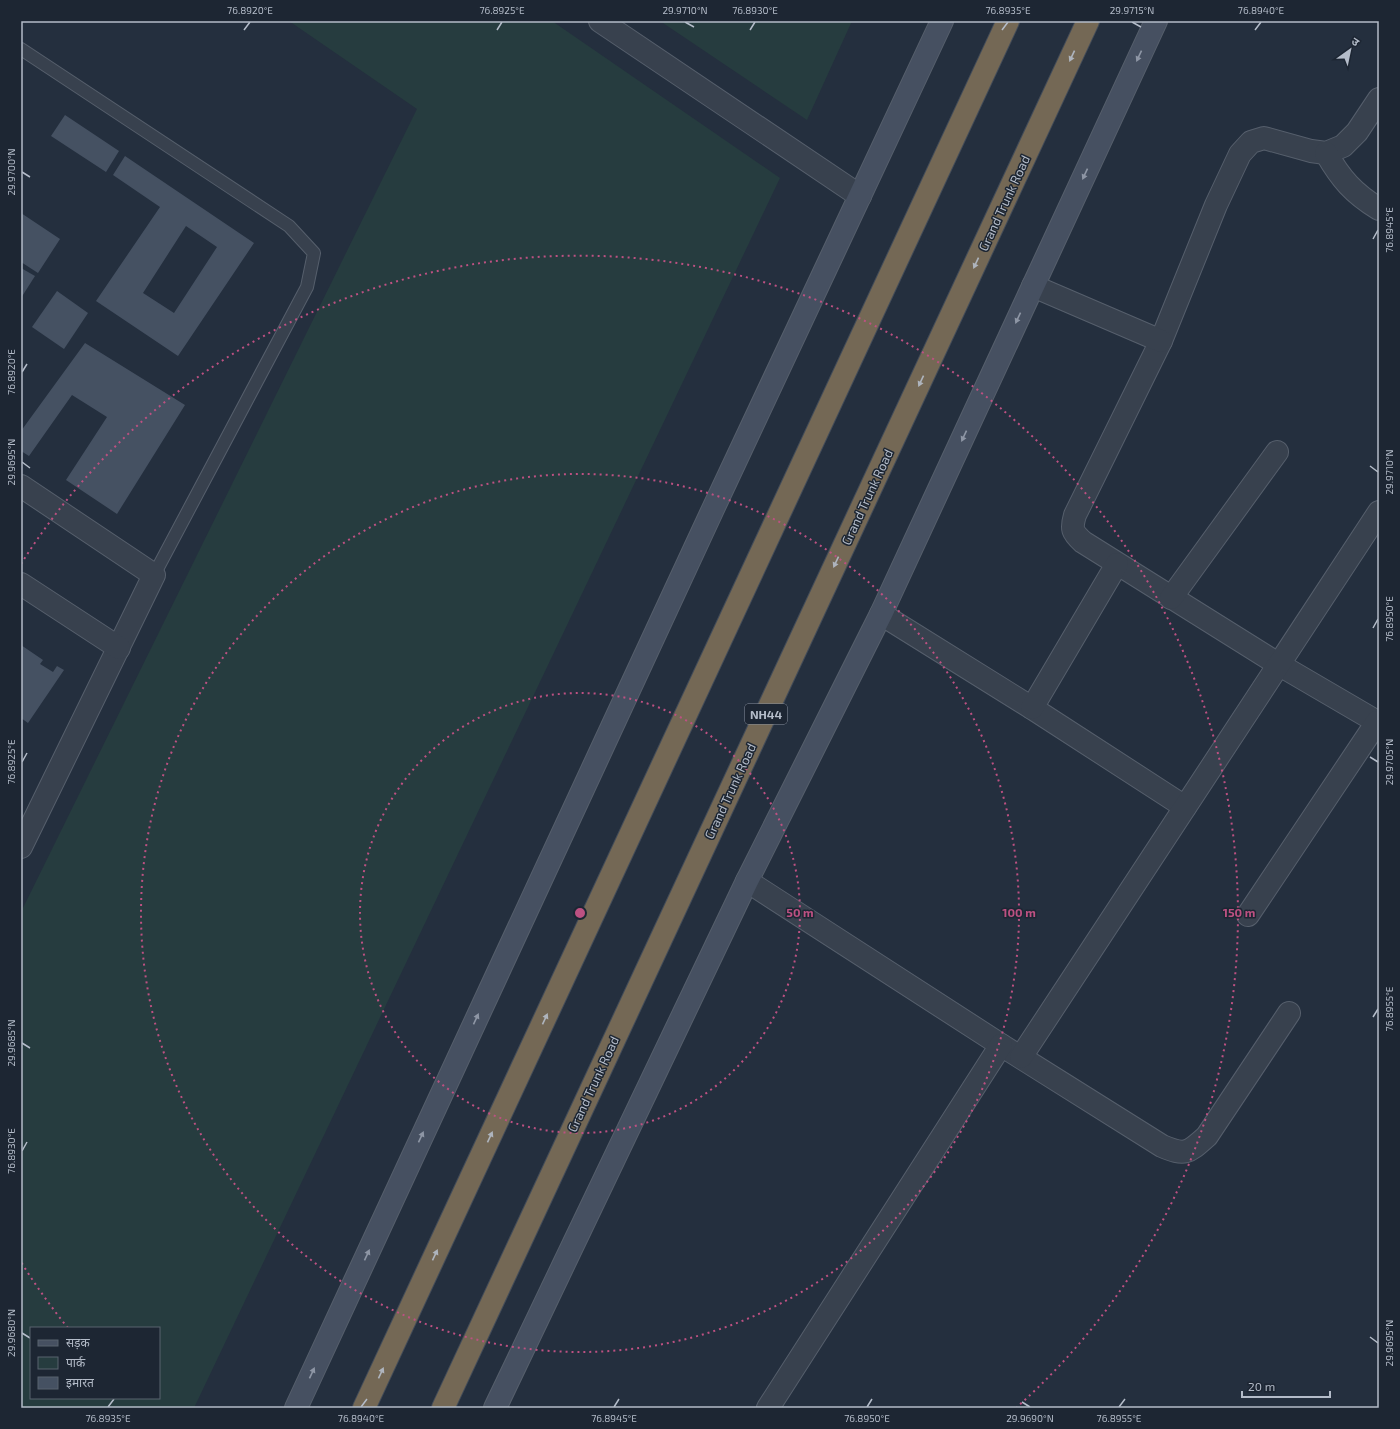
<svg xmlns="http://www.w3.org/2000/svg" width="1400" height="1429" viewBox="0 0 1400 1429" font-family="'Exo 2','Noto Sans Devanagari',sans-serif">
<rect width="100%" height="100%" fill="#242f3e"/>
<g fill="#263c3f" fill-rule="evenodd">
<path d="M289,21h263l228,157 -586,1230h-173v-496l396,-803zM31,1328h128v70h-128z"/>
<path d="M660,21h192l-45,99z"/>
</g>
<g fill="#455162" fill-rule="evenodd">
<path d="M65,115l54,36 -13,21 -55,-36z"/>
<path d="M125,156l129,87 -76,113 -82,-55 64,-94 -47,-32zM186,226l31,21 -43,66 -31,-20z"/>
<path d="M21,213l39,26 -22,34 -17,-11z"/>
<path d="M21,268l14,8 -14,22z"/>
<path d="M57,291l31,22 -24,36 -32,-22z"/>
<path d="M85,343l100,62 -68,109 -51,-34 41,-63 -35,-22 -43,61 -8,-5v-20z"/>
<path d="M21,645l22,15 -3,4 13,8 4,-6 7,4 -36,53 -7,-5z"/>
</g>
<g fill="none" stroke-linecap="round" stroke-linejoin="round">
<g stroke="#565f6c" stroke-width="14">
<path id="lane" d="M21,49l268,177 25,27 -7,34 -153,288"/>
</g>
<g stroke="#565f6c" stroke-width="24">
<g id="street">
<path d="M600,21l260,175"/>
<path d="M1379,99l-22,33 -14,14 -17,7 -15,-2 -47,-13 -13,4 -11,12 -24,51 -55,136 -86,174c-4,14 -3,17 8,27l195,122 101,59"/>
<path d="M1326,153c15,26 27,40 53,56"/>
<path d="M1033,286l128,55"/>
<path d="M21,486l133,89 -133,272"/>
<path d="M21,584l98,64"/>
<path d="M1171,598l106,-146"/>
<path d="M881,614l151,94 153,99"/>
<path d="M1032,708l85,-144"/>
<path d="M747,881l254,164 161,101c24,10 26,7 45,-10l82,-123"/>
<path d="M1248,915l129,-193"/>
<path d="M1021,1057l358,-545"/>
<path d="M768,1408l233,-363"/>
</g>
</g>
<g stroke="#565f6c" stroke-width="24">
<g id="secondary">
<path d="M296,1408l417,-899 229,-488"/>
<path d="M495,1408l252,-527 134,-267 275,-593"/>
</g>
</g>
<g stroke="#434c59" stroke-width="24">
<g id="highway">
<path d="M364,1408l644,-1387"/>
<path d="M443,1408l645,-1387"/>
</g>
</g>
<use href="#lane" stroke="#38414e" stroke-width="12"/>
<use href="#street" stroke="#38414e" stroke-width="22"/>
<use href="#secondary" stroke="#465061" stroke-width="22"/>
<use href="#highway" stroke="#746855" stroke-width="22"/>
</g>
<defs><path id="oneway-solid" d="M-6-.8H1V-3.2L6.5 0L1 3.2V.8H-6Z"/></defs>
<g fill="#aeb4bd">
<use href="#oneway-solid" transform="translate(1072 56) rotate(115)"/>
<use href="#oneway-solid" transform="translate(976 263) rotate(115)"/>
<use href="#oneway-solid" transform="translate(921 381) rotate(115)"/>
<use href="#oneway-solid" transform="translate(836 562) rotate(115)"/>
<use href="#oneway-solid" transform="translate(545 1019) rotate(-65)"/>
<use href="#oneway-solid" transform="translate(490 1137) rotate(-65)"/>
<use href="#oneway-solid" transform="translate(435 1255) rotate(-65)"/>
<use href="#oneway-solid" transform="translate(381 1373) rotate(-65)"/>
</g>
<g fill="#8e96a5">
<use href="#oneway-solid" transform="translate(1139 56) rotate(115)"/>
<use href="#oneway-solid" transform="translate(1085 174) rotate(115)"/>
<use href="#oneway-solid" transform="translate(1018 318) rotate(115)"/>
<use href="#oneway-solid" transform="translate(964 436) rotate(115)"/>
<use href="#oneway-solid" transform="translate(476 1019) rotate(-65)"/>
<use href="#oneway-solid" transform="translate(421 1137) rotate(-65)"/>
<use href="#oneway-solid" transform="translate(367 1255) rotate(-65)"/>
<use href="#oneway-solid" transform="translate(312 1373) rotate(-65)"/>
</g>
<path fill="none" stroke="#b4bcc9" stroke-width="1.5" d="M685,22l9,5M1132,22l9,5M244,30l6,-8M497,30l5,-8M750,30l5,-8M1002,30l6,-8M1255,30l6,-8M22,172l8,5M1373,239l5,-9M22,372l5,-8M22,462l8,6M1370,466l8,6M1373,628l5,-9M1370,757l8,5M22,762l5,-9M1373,1017l5,-8M22,1043l8,5M22,1151l5,-9M22,1333l8,5M1370,1337l8,6M1022,1402l8,5M108,1407l6,-8M361,1407l6,-8M614,1407l5,-8M867,1407l5,-8M1119,1407l6,-8"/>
<g fill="none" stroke="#bd5182" stroke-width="2" stroke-dasharray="2 4">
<circle cx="580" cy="913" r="220"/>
<circle cx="580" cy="913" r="439"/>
<path d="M68 1328A659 659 0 0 1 21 1262M21 564A659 659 0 1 1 1017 1407"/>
</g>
<g text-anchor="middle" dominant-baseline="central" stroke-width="3" stroke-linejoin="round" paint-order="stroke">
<rect fill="#1d2633" stroke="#878f9c" stroke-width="1" x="745" y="704" width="42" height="20" rx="3"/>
<g font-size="12" font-weight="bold" fill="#b4bcc9">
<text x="766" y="714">NH44</text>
</g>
<g font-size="13" fill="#b4bcc9" stroke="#1d2633">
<text transform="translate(1004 203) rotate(-65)">Grand Trunk Road</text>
<text transform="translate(867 497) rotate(-65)">Grand Trunk Road</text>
<text transform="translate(730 791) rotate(-65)">Grand Trunk Road</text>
<text transform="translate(593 1084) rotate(-65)">Grand Trunk Road</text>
</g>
</g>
<circle cx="580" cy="913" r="6" fill="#bd5182" stroke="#1d2633" stroke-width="2"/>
<g font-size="12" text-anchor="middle" font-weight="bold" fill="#bd5182" stroke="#1d2633" stroke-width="3" stroke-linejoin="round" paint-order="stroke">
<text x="800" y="917">50 m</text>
<text x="1019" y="917">100 m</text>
<text x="1239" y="917">150 m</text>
</g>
<rect width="1400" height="1429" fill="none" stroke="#1d2633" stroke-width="44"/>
<rect x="30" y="1327" width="130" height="72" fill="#1d2633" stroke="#59626f"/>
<rect x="38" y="1340" width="20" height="6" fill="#465061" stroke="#59626f"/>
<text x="66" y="1347" font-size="12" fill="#b4bcc9">सड़क</text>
<rect x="38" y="1357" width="20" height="12" fill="#263c3f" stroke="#59626f"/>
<text x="66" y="1367" font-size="12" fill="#b4bcc9">पार्क</text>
<rect x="38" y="1377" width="20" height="12" fill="#455162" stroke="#59626f"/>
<text x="66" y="1387" font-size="12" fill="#b4bcc9">इमारत</text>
<g transform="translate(1350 50) rotate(33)" stroke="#1d2633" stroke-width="3" paint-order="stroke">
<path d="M0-3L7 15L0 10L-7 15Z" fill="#b4bcc9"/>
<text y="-6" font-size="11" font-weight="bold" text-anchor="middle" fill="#b4bcc9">उ</text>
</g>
<path d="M1242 1391v6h88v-6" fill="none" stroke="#b4bcc9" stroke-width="2"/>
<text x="1248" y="1391" font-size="12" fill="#b4bcc9" stroke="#1d2633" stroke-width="3" paint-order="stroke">20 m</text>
<rect x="22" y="22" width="1356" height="1385" fill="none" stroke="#b4bcc9" stroke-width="1.5"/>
<g font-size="10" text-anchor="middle" fill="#b4bcc9">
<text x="250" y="14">76.8920°E</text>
<text x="502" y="14">76.8925°E</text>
<text x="685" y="14">29.9710°N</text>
<text x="755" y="14">76.8930°E</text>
<text x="1008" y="14">76.8935°E</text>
<text x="1132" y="14">29.9715°N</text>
<text x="1261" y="14">76.8940°E</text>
<text transform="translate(11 172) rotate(-90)" y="4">29.9700°N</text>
<text transform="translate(1389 230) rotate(-90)" y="4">76.8945°E</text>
<text transform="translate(11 372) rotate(-90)" y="4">76.8920°E</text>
<text transform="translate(11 462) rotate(-90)" y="4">29.9695°N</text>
<text transform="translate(1389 472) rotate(-90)" y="4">29.9710°N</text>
<text transform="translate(1389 619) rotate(-90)" y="4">76.8950°E</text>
<text transform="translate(11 762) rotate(-90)" y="4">76.8925°E</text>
<text transform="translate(1389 762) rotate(-90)" y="4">29.9705°N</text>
<text transform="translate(1389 1009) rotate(-90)" y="4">76.8955°E</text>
<text transform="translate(11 1043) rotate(-90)" y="4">29.9685°N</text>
<text transform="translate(11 1151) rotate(-90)" y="4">76.8930°E</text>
<text transform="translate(11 1333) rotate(-90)" y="4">29.9680°N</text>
<text transform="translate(1389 1343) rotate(-90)" y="4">29.9695°N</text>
<text x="108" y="1422">76.8935°E</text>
<text x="361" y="1422">76.8940°E</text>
<text x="614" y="1422">76.8945°E</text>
<text x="867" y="1422">76.8950°E</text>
<text x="1030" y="1422">29.9690°N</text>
<text x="1119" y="1422">76.8955°E</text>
</g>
</svg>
